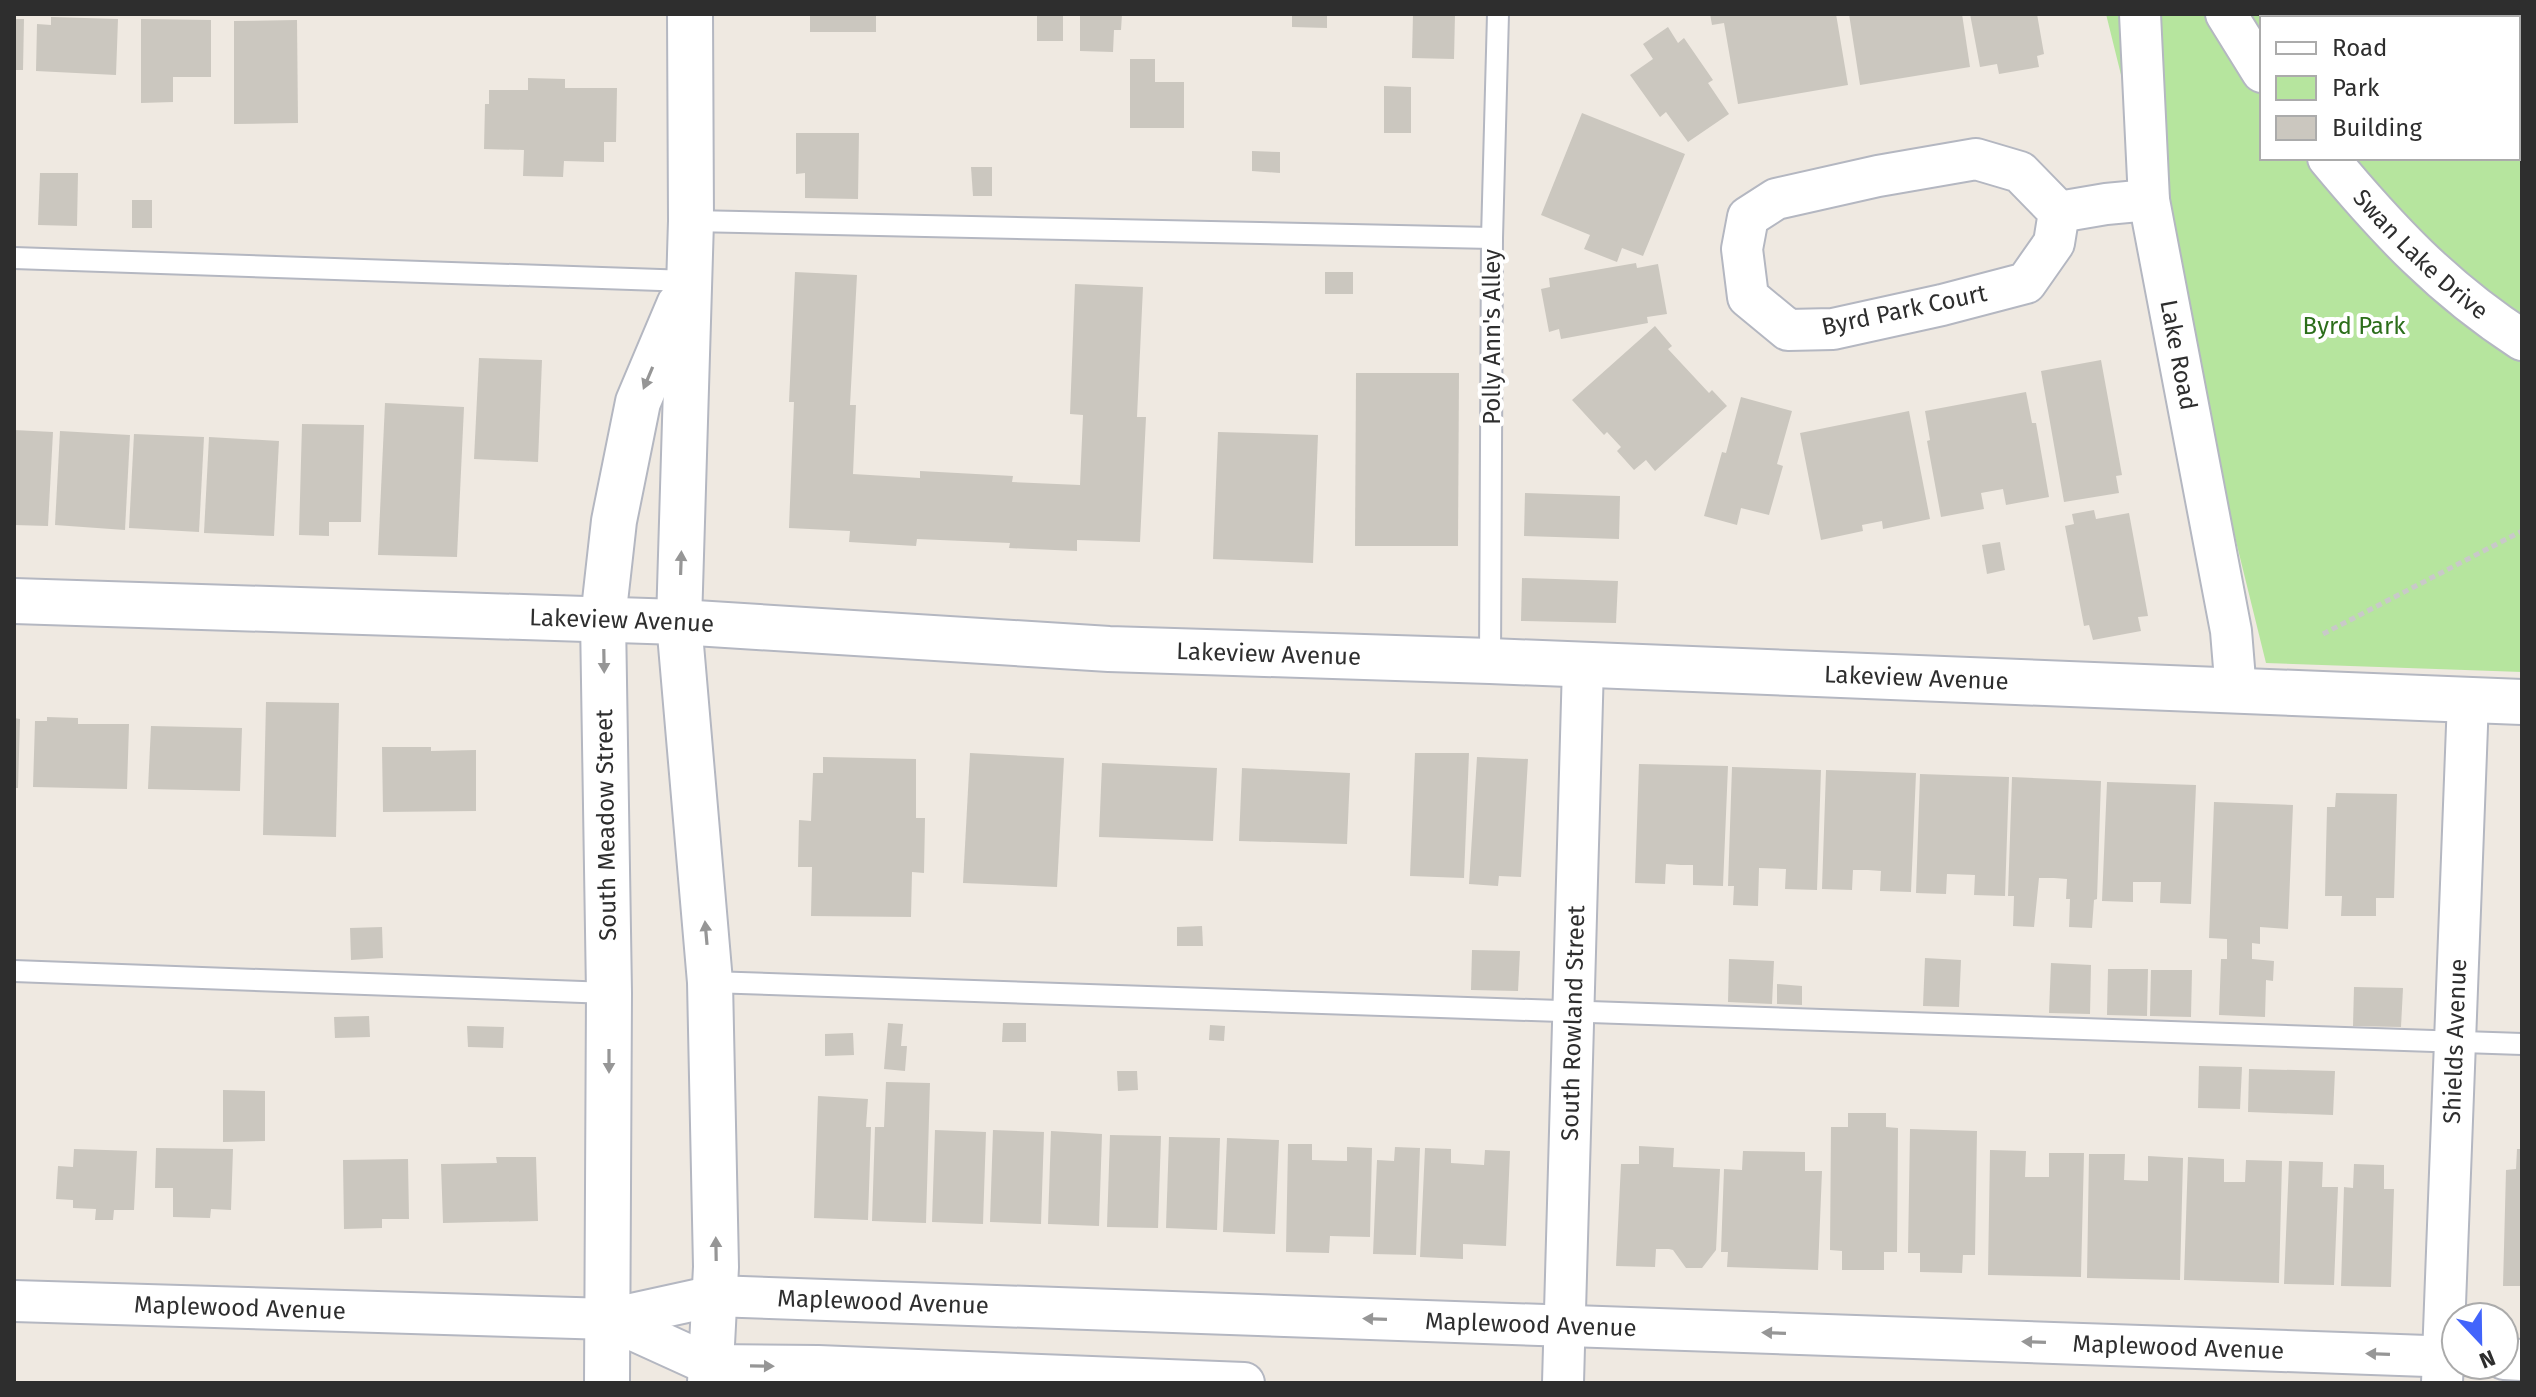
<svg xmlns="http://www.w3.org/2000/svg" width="2536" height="1397" viewBox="0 0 2536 1397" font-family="'Fira Sans',sans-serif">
<rect width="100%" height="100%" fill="#efe9e1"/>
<path fill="#b6e59e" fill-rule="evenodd" d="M2106,14h416v658l-256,-9zM2262,18h256v140h-256z"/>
<g fill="#cbc7bf">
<rect x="810" y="14" width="66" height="18"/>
<rect x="1037" y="14" width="26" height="27"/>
<path d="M1080,14h42l-1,16h-7l-1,22 -33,-1z"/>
<path d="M1292,14h35v14l-35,-1z"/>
<path d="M1413,14h42l-1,45 -42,-1z"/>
<path d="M1710,14h126l12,71 -110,19 -14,-81 -12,2z"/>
<path d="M1849,14h113l8,53 -110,18z"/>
<path d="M1970,14h67l7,40 -7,2 2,11 -40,7 -2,-10 -17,3z"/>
<path d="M51,17l67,2 -2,56 -80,-4 1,-47 14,1z"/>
<path d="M14,19h10l-1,51h-9z"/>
<path d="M141,19l70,1v57h-38v25l-32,1z"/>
<path d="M297,20l1,103 -64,1v-103z"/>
<path d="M1668,27l10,16 6,-5 29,42 -5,3 21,31 -41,28 -22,-30 -6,5 -30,-42 23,-16 -10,-15z"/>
<path d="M1130,59h25v23h29v46h-54z"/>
<path d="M528,78l37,1v9h52l-1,54h-12v20l-40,-1 -1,16 -40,-1 1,-26 -40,-1 1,-45h4v-14h39z"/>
<path d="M1384,86l27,1v46h-27z"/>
<path d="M1582,113l103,41 -42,102 -21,-8 -5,14 -33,-13 6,-14 -49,-20z"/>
<path d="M796,133h63l-1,66 -53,-1v-25l-9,1z"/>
<path d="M1252,151l28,1v21l-28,-2z"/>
<path d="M971,167h21v29h-19z"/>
<path d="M40,173h38l-1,53 -39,-1z"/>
<rect x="132" y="200" width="20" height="28"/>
<path d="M1636,263l1,5 21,-4 9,50 -20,3 1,6 -87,16 -2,-10 -10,3 -8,-43 9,-2 -1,-9z"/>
<path d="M795,272l62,3 -7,130h6l-3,69 67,4v-7l93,5 -1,6 68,3 3,-70 -13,-1 5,-130 68,3 -6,130h9l-6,125 -63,-2v11l-68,-3 1,-5 -93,-4 -1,7 -67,-4 1,-11 -61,-3 5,-126h-5z"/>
<rect x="1325" y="272" width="28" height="22"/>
<path d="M1655,326l17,20 -4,3 41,44 3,-3 15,16 -72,65 -9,-11 -12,10 -17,-19 4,-4 -14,-15 -3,3 -32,-35z"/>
<path d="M479,358l63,2 -4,102 -64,-3z"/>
<path d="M2101,360l21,115 -6,1 3,17 -55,9 -23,-131z"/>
<path d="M1356,373h103l-1,173h-103z"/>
<path d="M2026,392l6,31h4l13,74 -43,8 -3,-16 -22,4 3,16 -43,8 -14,-76 3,-1 -5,-29z"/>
<path d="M1741,397l51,14 -15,53 6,2 -14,49 -28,-7 -4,17 -33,-9 18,-64 4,1z"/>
<path d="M385,403l79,4 -7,150 -79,-2z"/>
<path d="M1909,411l21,108 -47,10 -1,-8 -20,4 1,6 -42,9 -21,-107z"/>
<path d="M302,424l62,1 -3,97h-32v14l-30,-1z"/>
<path d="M14,430l39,2 -5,94 -34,-1z"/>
<path d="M60,431l70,4 -5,95 -70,-5z"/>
<path d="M1218,432l100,3 -5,128 -100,-4z"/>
<path d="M134,434l70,3 -5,95 -70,-4z"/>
<path d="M209,437l70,4 -5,95 -70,-3z"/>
<path d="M1525,493l95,3 -1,43 -95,-3z"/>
<path d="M2094,510l2,9 33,-6 19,103 -10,1 3,14 -48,9 -4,-15 -5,1 -19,-100 9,-2 -2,-10z"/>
<path d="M2000,542l5,28 -18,4 -5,-29z"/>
<path d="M1522,578l96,3 -2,42 -95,-2z"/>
<path d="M266,702l73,1 -3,134 -73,-2z"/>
<path d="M47,717l31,1v6h51l-2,65 -94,-2 2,-66h12z"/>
<path d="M14,718l6,1 -2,69h-4z"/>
<path d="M151,726l91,2 -2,63 -92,-2z"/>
<path d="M382,747h49v4l45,-1v61l-93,1z"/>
<path d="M970,753l94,5 -7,129 -94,-4z"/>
<path d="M1415,753h54l-5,125 -54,-2z"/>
<path d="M823,757l93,2v59h9l-1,55 -12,-1 -1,45 -100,-1 1,-49h-14l1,-47 12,1 2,-48h10z"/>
<path d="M1477,757l51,2 -7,118 -22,-1 -1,10 -29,-2z"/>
<path d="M1102,763l115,5 -4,73 -114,-4z"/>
<path d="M1639,764l89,2 -5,120 -30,-1v-20h-13l-14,-1 -1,20 -30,-1z"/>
<path d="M1732,767l89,3 -4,120 -32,-1 1,-20 -27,-1 -1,38 -25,-1 1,-19h-6z"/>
<path d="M1242,768l108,5 -3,71 -108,-3z"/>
<path d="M1826,770l90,3 -5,119 -31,-1 1,-20 -13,-1h-15l-1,20 -30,-1z"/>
<path d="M1920,774l89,3 -4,119 -31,-1 1,-20 -28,-1 -1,20 -30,-1z"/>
<path d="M2012,777l89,4 -4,118 -3,1 -2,28 -23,-1 1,-28h-4l1,-20 -13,-1h-15l-5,49 -21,-1 1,-30h-6z"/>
<path d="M2107,782l89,3 -5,119 -31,-1 1,-21h-28v20l-31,-1z"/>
<path d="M2336,793l61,1 -3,104h-18v18h-35l1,-20h-17l2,-89h8z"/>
<path d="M2214,802l79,3 -5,124 -28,-2v17l-8,-1v16l22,2 -1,20 -7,-1 -1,37 -46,-2 2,-56h6v-20l-18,-1z"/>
<path d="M1202,926l1,20h-26v-19z"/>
<path d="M382,927l1,31 -32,2 -1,-32z"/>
<path d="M1472,950l48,1 -2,40 -47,-1z"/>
<path d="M1925,958l36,2 -2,47 -36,-1z"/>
<path d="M1729,959l45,2 -2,43 -44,-2z"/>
<path d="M2051,963l40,2 -1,49 -41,-1z"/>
<path d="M2108,969h40l-1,47 -40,-1z"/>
<path d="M2151,970h41l-1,47 -41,-1z"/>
<path d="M1777,984l25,2v19l-25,-1z"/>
<path d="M2354,987l49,1 -2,39 -48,-1z"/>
<path d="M369,1016l1,21 -35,1 -1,-21z"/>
<path d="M888,1023l15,1 -2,22h6l-2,25 -21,-2z"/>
<path d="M1003,1023h23v19h-24z"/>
<path d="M1210,1025l15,1 -1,15 -15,-1z"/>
<path d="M467,1026l37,1 -1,21 -35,-1z"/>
<path d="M853,1033l1,22 -29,1v-22z"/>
<path d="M2199,1066l43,1 -2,42 -42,-1z"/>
<path d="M2249,1069l86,2 -2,44 -85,-3z"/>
<path d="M1117,1071h20l1,19 -20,1z"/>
<path d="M886,1082l44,1 -4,140 -54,-2 3,-94h9z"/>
<path d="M223,1090l42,1v50l-42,1z"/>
<path d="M818,1096l50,3 -2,28h5l-3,93 -54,-2z"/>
<path d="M1848,1113h38v14l12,1 -1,124h-13v18h-42v-19l-12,-1 1,-123h17z"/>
<path d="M1910,1129l67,2 -2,124h-12l-1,18 -42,-1v-19h-12z"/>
<path d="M935,1130l51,2 -3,92 -51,-2z"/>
<path d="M993,1130l51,2 -3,92 -51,-2z"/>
<path d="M1051,1131l51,3 -3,92 -51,-2z"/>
<path d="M1110,1135l51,1 -3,92 -51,-1z"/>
<path d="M1169,1137l51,1 -3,92 -51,-2z"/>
<path d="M1227,1138l52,2 -4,94 -52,-2z"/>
<path d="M1288,1144h24v16l35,1v-14l25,1 -2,89 -40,-1 -1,17 -43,-1z"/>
<path d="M1639,1146l35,2 -1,19 47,2 -4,81 -14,18h-16l-13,-18 -4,-1h-13l-1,18 -39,-1 5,-102h18z"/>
<path d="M1395,1147l25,1 -4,107 -43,-1 4,-94 17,1z"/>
<path d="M156,1148l77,1 -2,61 -20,-1 -1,9 -37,-1v-29h-18z"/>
<path d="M1425,1148l26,1v14l33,2 1,-15 25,1 -4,95 -43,-2v15l-43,-2z"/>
<path d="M74,1149l63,2 -3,59h-20l-1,10h-18l1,-11 -23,-1v-8l-17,-1 2,-33 15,1z"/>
<path d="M2517,1149h5v137h-19l3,-116 10,-1z"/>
<path d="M1990,1150l36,1 -1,26h24v-24h35l-3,124 -93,-2z"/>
<path d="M1743,1151l62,1v19h17l-4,99 -91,-3 1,-15h-7l3,-83 18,1z"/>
<path d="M2089,1154h36l-1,26 24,1v-25l35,2 -3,122 -93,-2z"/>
<path d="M496,1157h40l2,64 -95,2 -2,-59 56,-1z"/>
<path d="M2188,1157l36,2v23h21l1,-22 36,1 -3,122 -95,-3z"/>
<path d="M408,1159l1,60h-27v9l-38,1 -1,-69z"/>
<path d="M2289,1161l34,1 -1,25h16l-4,98 -50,-1z"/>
<path d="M2354,1164l30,1v24h10l-3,98 -50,-1 3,-99 9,1z"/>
</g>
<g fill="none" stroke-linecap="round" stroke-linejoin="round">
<g stroke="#b4b7c1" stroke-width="24">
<g id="lane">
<path d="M691,221l801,17"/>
<path d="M14,258l675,23"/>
<path d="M1490,661l2,-423 6,-224"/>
<path d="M14,971l595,22"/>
<path d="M710,982l1812,62"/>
</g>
</g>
<g stroke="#b4b7c1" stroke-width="44">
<g id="street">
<path id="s1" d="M2140,14l9,186 82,431 5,61"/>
<path d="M2226,14l36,58"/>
<path id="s2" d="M2328,158c59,71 115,131 194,182"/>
<path d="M1976,159l44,13 39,40 -5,31 -28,40 -84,22 -109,24 -45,1 -40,-33 -6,-48 6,-32 28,-18 102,-23z"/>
<path d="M2059,212l47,-8 43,-4"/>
<path id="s3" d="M14,1301l595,18 105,-23 1742,61"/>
<path d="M609,1319l101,46 108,1 426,17"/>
<path d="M2504,1359l18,1"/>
<path id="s4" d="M1563,1383l20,-718"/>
<path id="s5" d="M2442,1383l26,-683"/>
</g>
</g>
<g stroke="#b4b7c1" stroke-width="48">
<g id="secondary">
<path d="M690,14l1,207 -12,401 31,360 6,285 -6,116"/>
<path id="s6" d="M14,601l665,21 430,27 381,12 1032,41"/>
<path d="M607,1383l2,-390 -6,-374 11,-98 24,-119 41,-97"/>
</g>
</g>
<path stroke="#c9c9c9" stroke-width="5" stroke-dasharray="6 4" stroke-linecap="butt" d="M2323,634l199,-103"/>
<use href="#lane" stroke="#fff" stroke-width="20"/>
<use href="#street" stroke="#fff" stroke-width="40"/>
<use href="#secondary" stroke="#fff" stroke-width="44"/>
</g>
<defs><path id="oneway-solid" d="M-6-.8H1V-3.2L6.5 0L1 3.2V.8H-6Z" transform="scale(2)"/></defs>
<g fill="#969696">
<use href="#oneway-solid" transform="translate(648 378) rotate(113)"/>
<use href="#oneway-solid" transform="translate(681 563) rotate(-88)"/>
<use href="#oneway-solid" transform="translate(604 661) rotate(89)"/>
<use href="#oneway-solid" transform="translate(706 933) rotate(-95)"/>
<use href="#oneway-solid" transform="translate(609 1061) rotate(90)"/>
<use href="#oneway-solid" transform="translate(716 1249) rotate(-91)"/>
<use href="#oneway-solid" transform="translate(1375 1319) rotate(-178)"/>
<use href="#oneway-solid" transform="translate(1774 1333) rotate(-178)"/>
<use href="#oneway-solid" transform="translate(2034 1342) rotate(-178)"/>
<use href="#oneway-solid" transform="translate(2378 1354) rotate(-178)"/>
<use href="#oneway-solid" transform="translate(762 1366) rotate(1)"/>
</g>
<g text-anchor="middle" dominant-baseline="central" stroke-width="8" stroke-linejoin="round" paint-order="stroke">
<g font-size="24" fill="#2e2e2e" stroke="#fff">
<text stroke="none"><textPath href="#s2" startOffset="134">Swan Lake Drive</textPath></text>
<text transform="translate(1904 310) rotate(-12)">Byrd Park Court</text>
<text transform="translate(1492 337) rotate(-90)">Polly Ann's Alley</text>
<text stroke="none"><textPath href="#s1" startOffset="344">Lake Road</textPath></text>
<text stroke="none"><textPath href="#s6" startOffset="608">Lakeview Avenue</textPath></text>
<text stroke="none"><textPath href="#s6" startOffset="1256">Lakeview Avenue</textPath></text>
<text stroke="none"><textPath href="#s6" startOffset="1904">Lakeview Avenue</textPath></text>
<text transform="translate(606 825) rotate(-91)">South Meadow Street</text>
<text stroke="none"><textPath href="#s4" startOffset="360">South Rowland Street</textPath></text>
<text stroke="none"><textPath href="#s5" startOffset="342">Shields Avenue</textPath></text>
<text stroke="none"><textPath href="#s3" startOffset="872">Maplewood Avenue</textPath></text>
<text stroke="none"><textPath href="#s3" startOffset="226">Maplewood Avenue</textPath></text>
<text stroke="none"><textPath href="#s3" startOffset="1520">Maplewood Avenue</textPath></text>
<text stroke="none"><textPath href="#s3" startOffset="2168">Maplewood Avenue</textPath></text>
</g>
<g font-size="24" fill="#2c6e1b" stroke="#fff">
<text x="2354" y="326">Byrd Park</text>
</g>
</g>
<rect width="2536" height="1397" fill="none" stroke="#2e2e2e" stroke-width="32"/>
<rect x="2260" y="16" width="260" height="144" fill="#ffffff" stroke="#ababab" stroke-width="2"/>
<rect x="2276" y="42" width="40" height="12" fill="#ffffff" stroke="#ababab" stroke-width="2"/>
<text x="2332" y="56" font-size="24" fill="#2e2e2e">Road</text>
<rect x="2276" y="76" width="40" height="24" fill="#b6e59e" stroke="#ababab" stroke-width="2"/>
<text x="2332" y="96" font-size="24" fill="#2e2e2e">Park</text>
<rect x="2276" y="116" width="40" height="24" fill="#cbc7bf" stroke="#ababab" stroke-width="2"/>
<text x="2332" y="136" font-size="24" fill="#2e2e2e">Building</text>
<g transform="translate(2480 1341) rotate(158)"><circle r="38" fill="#ffffff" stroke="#ababab" stroke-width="2"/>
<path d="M0-6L14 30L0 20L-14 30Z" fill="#4264fb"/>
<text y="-12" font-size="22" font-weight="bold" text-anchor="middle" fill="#2e2e2e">N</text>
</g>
</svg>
